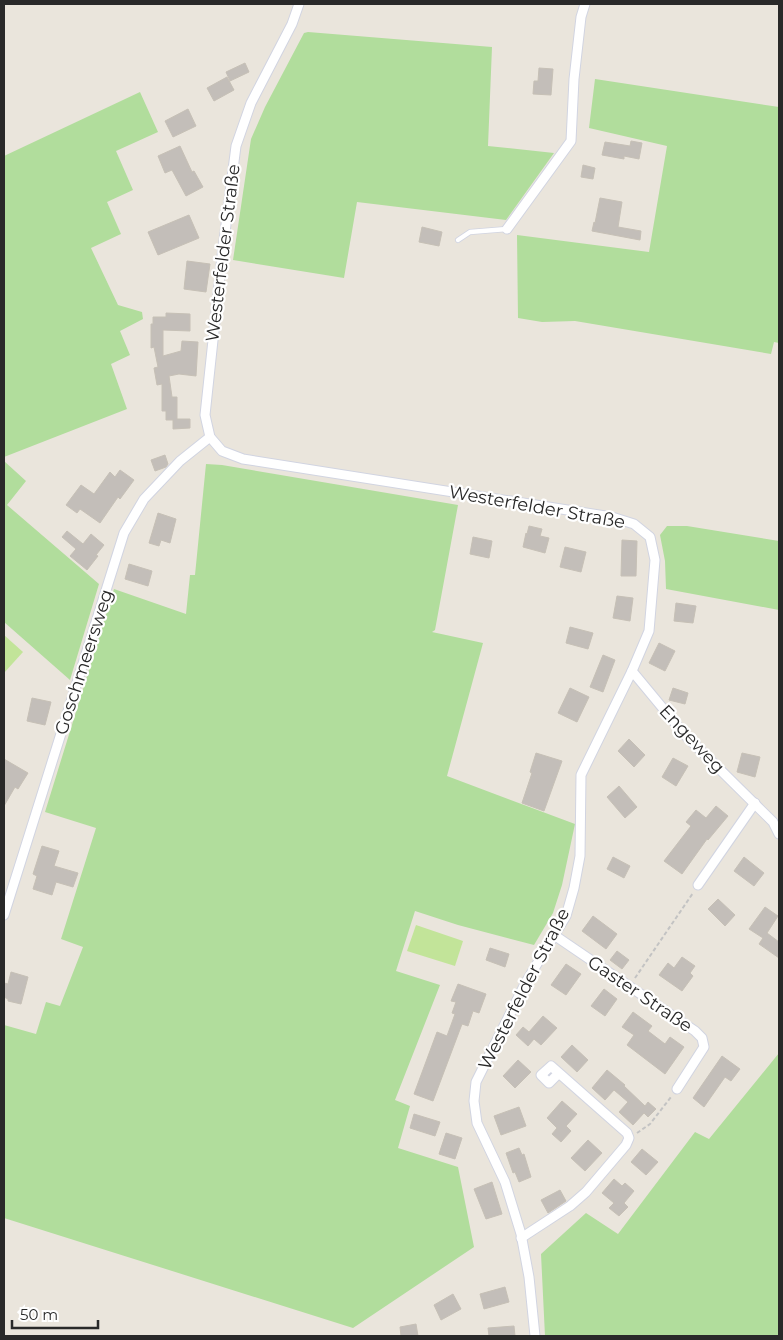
<svg xmlns="http://www.w3.org/2000/svg" width="783" height="1340" viewBox="0 0 783 1340" font-family="Montserrat,sans-serif">
<rect width="100%" height="100%" fill="#eae5dc"/>
<g fill="#b1dd9c">
<path d="M308,32l184,15 -4,99 66,7 -48,67 -149,-18 -13,76 -111,-18 18,-121 14,-32 39,-74z"/>
<path d="M595,79l184,28v236l-5,-1 -3,12 -196,-33 -33,1 -24,-4 -1,-83 132,17 18,-106 -78,-18z"/>
<path d="M140,92l18,40 -42,19 17,39 -26,12 14,32 -30,14 27,57 24,7 1,7 -23,12 10,24 -19,9 16,45 -123,48v-301z"/>
<path d="M4,461l22,20 -19,24 92,79 -29,96 -66,-58z"/>
<path d="M206,464l16,1 236,40 -23,125 -3,2 51,11 -36,133 128,48 -13,61 -9,28 -19,32 -76,-20 -43,-14 -19,60 44,14 -45,115 15,6 -12,42 60,19 16,80 -121,81 -349,-110v-193l32,9 10,-32 14,4 23,-59 -22,-8 35,-111 -51,-16 69,-223 72,25 4,-39h5z"/>
<path d="M667,526h20l92,15v69l-113,-21 -1,-28 -5,-26z"/>
<path d="M779,1053v283h-234l-4,-82 45,-41 32,21 77,-102 14,7z"/>
</g>
<g fill="#c2e499">
<path d="M4,635l19,17 -19,21z"/>
<path d="M416,925l47,16 -8,25 -48,-15z"/>
</g>
<g fill="#c3beb9" stroke="#c6c0b6">
<path d="M245,63l4,9 -19,9 -4,-9z"/>
<path d="M539,68l14,1 -2,26 -18,-1 1,-13h4z"/>
<path d="M227,77l7,13 -20,11 -7,-13z"/>
<path d="M188,109l8,17 -23,11 -8,-16z"/>
<path d="M631,141l11,2 -3,16 -15,-3v3l-22,-4 3,-13 25,4z"/>
<path d="M180,146l12,26 2,-1 9,16 -17,9 -14,-26 -7,3 -7,-17z"/>
<path d="M583,165l12,3 -2,11 -12,-2z"/>
<path d="M600,198l22,4 -4,25 23,4 -1,9 -48,-9 2,-9 1,1z"/>
<path d="M189,215l10,23 -41,17 -10,-23z"/>
<path d="M422,227l20,5 -3,14 -20,-4z"/>
<path d="M187,261l23,3 -4,28 -22,-3z"/>
<path d="M166,313l24,1v17l-27,-1v26l18,-5 1,-10 16,1 -2,34 -17,-2 -10,2 3,21h5v22h13v9l-17,1v-9h-7v-9h-4v-27l-5,1 -3,-17 4,-1 -4,-20 -3,1v-24h2v-7h13z"/>
<path d="M165,455l3,9 -2,3 -11,4 -4,-11z"/>
<path d="M120,470l14,10 -14,19 -2,-2 -18,26 -20,-14 -3,4 -11,-8 15,-20 13,9 16,-22 5,5z"/>
<path d="M158,513l18,6 -6,24 -9,-3 -2,6 -10,-3z"/>
<path d="M529,526l13,3 -2,7 9,2 -4,15 -22,-6 3,-14 1,1z"/>
<path d="M67,531l16,13 8,-10 13,11 -8,10 2,1 -11,14 -17,-14 6,-7 -14,-12z"/>
<path d="M473,537l19,4 -3,17 -19,-4z"/>
<path d="M622,540l15,1 -1,35h-15z"/>
<path d="M565,547l21,5 -5,20 -21,-5z"/>
<path d="M129,564l23,7 -4,15 -23,-7z"/>
<path d="M617,596l16,2 -3,23 -17,-3z"/>
<path d="M676,603l20,3 -3,17 -19,-2z"/>
<path d="M570,627l23,6 -5,16 -22,-6z"/>
<path d="M659,643l16,8 -10,20 -16,-8z"/>
<path d="M603,655l12,5 -12,32 -13,-5z"/>
<path d="M570,688l19,9 -12,25 -19,-9z"/>
<path d="M673,688l15,5 -3,11 -16,-4z"/>
<path d="M32,698l19,4 -6,23 -18,-4z"/>
<path d="M629,739l16,16 -11,12 -16,-16z"/>
<path d="M536,753l26,8 -18,50 -22,-8 10,-30 -2,-1z"/>
<path d="M742,753l18,4 -5,20 -18,-5z"/>
<path d="M673,758l15,8 -12,20 -14,-9z"/>
<path d="M4,759l24,14 -10,16 -3,-2 -11,19z"/>
<path d="M619,786l18,21 -12,11 -18,-21z"/>
<path d="M716,806l12,10 -20,24 -1,-1 -25,35 -18,-13 27,-35 -5,-4 10,-12 10,8z"/>
<path d="M42,846l17,5 -5,15 24,7 -5,14 -17,-5 -4,13 -19,-6 4,-13 -4,-2z"/>
<path d="M613,857l17,9 -6,12 -17,-9z"/>
<path d="M744,857l20,16 -10,13 -20,-15z"/>
<path d="M718,899l17,16 -10,11 -17,-17z"/>
<path d="M765,907l13,9 -11,17 12,9v16l-20,-14 4,-6 -14,-9z"/>
<path d="M593,916l24,18 -11,15 -24,-18z"/>
<path d="M490,948l19,6 -4,13 -19,-7z"/>
<path d="M617,951l12,9 -7,9 -12,-9z"/>
<path d="M682,957l13,9 -5,7 3,3 -11,15 -23,-16 9,-12 6,5z"/>
<path d="M566,964l15,10 -15,21 -15,-10z"/>
<path d="M11,972l17,5 -7,27 -13,-3v-2l-4,-2v-14l4,1z"/>
<path d="M458,984l28,10 -7,19 -6,-2 -5,15 -6,-2 -29,77 -19,-7 23,-62 10,4 8,-22 -3,-1 4,-11 -5,-1z"/>
<path d="M604,989l13,10 -12,17 -14,-10z"/>
<path d="M633,1012l19,14 -4,5 17,13 5,-7 14,10 -19,27 -38,-29 7,-10 -12,-8z"/>
<path d="M543,1016l14,12 -16,17 -7,-6 -6,7 -12,-11 7,-8 6,5z"/>
<path d="M572,1045l16,15 -11,12 -16,-15z"/>
<path d="M722,1056l18,13 -9,12 -6,-4 -21,30 -11,-9z"/>
<path d="M518,1060l13,12 -16,16 -12,-12z"/>
<path d="M607,1070l18,15 -1,1 21,20 3,-4 8,7 -8,8 -4,-4 -11,12 -14,-13 9,-10 -14,-12 -9,10 -13,-12z"/>
<path d="M562,1101l15,13 -11,12 5,5 -10,11 -9,-8 5,-6 -10,-10z"/>
<path d="M519,1107l7,19 -25,9 -7,-19z"/>
<path d="M414,1114l26,8 -5,14 -25,-8z"/>
<path d="M446,1133l16,5 -7,21 -16,-5z"/>
<path d="M588,1140l14,13 -17,18 -14,-13z"/>
<path d="M519,1148l3,7 2,-1 7,23 -12,5 -4,-10 -2,1 -7,-20z"/>
<path d="M642,1149l16,13 -12,13 -15,-13z"/>
<path d="M614,1179l8,7 3,-3 9,8 -10,12 4,4 -9,9 -10,-8 5,-5 -12,-10z"/>
<path d="M492,1182l10,32 -16,5 -12,-30z"/>
<path d="M560,1190l6,11 -18,12 -7,-13z"/>
<path d="M505,1287l4,15 -25,7 -4,-15z"/>
<path d="M453,1294l8,15 -20,11 -7,-15z"/>
<path d="M416,1324l2,12h-17l-1,-9z"/>
<path d="M514,1326l1,10h-26l-1,-8z"/>
</g>
<g fill="none" stroke-linecap="round" stroke-linejoin="round">
<g stroke="#d1d4e1" stroke-width="6">
<path id="service" d="M458,240l12,-8 37,-3"/>
</g>
<g stroke="#d1d4e1" stroke-width="11">
<g id="minor">
<path d="M299,4l-7,20 -41,79 -15,43 -14,110 -17,159 5,22 12,14 21,8 369,58 22,7 16,13 5,23 -6,71 -17,40 -51,104 -1,81 -6,32 -8,28 -40,66 -50,100 -2,19 3,22 28,59 16,52 8,43 6,59"/>
<path d="M507,229l64,-88 3,-62 7,-62 4,-13"/>
<path d="M632,671l53,64 88,87 6,12"/>
<path d="M698,885l57,-82"/>
<path d="M4,915l120,-382 20,-34 36,-38 30,-24"/>
<path d="M554,935l141,96 7,7 2,9 -27,42"/>
<path d="M521,1238l49,-32 16,-14 40,-47 3,-7 -2,-5 -76,-67 -10,9 8,8 10,-10"/>
</g>
</g>
<g stroke="#c3c3c3" stroke-width="2" stroke-dasharray="4 2.5" stroke-linecap="butt">
<path d="M635,978l58,-85"/>
<path d="M637,1133l13,-9 21,-27"/>
</g>
<use href="#service" stroke="#fff" stroke-width="4.5"/>
<use href="#minor" stroke="#fff" stroke-width="9"/>
</g>
<g text-anchor="middle" dominant-baseline="central" stroke-width="4.5" stroke-linejoin="round" paint-order="stroke">
<g font-size="18" fill="#292929" stroke="#fff">
<text transform="translate(223 253) rotate(-83)">Westerfelder Straße</text>
<text transform="translate(537 507) rotate(10)">Westerfelder Straße</text>
<text transform="translate(84 662) rotate(-72)">Goschmeersweg</text>
<text transform="translate(692 739) rotate(47)">Engeweg</text>
<text transform="translate(524 989) rotate(-63)">Westerfelder Straße</text>
<text transform="translate(640 994) rotate(34)">Gaster Straße</text>
</g>
</g>
<rect width="783" height="1340" fill="none" stroke="#292929" stroke-width="10"/>
<path d="M12 1320v8h86v-8" fill="none" stroke="#292929" stroke-width="2.5"/>
<text x="20" y="1320" font-size="15" fill="#292929" stroke="#ffffff" stroke-width="4" paint-order="stroke">50 m</text>
</svg>
